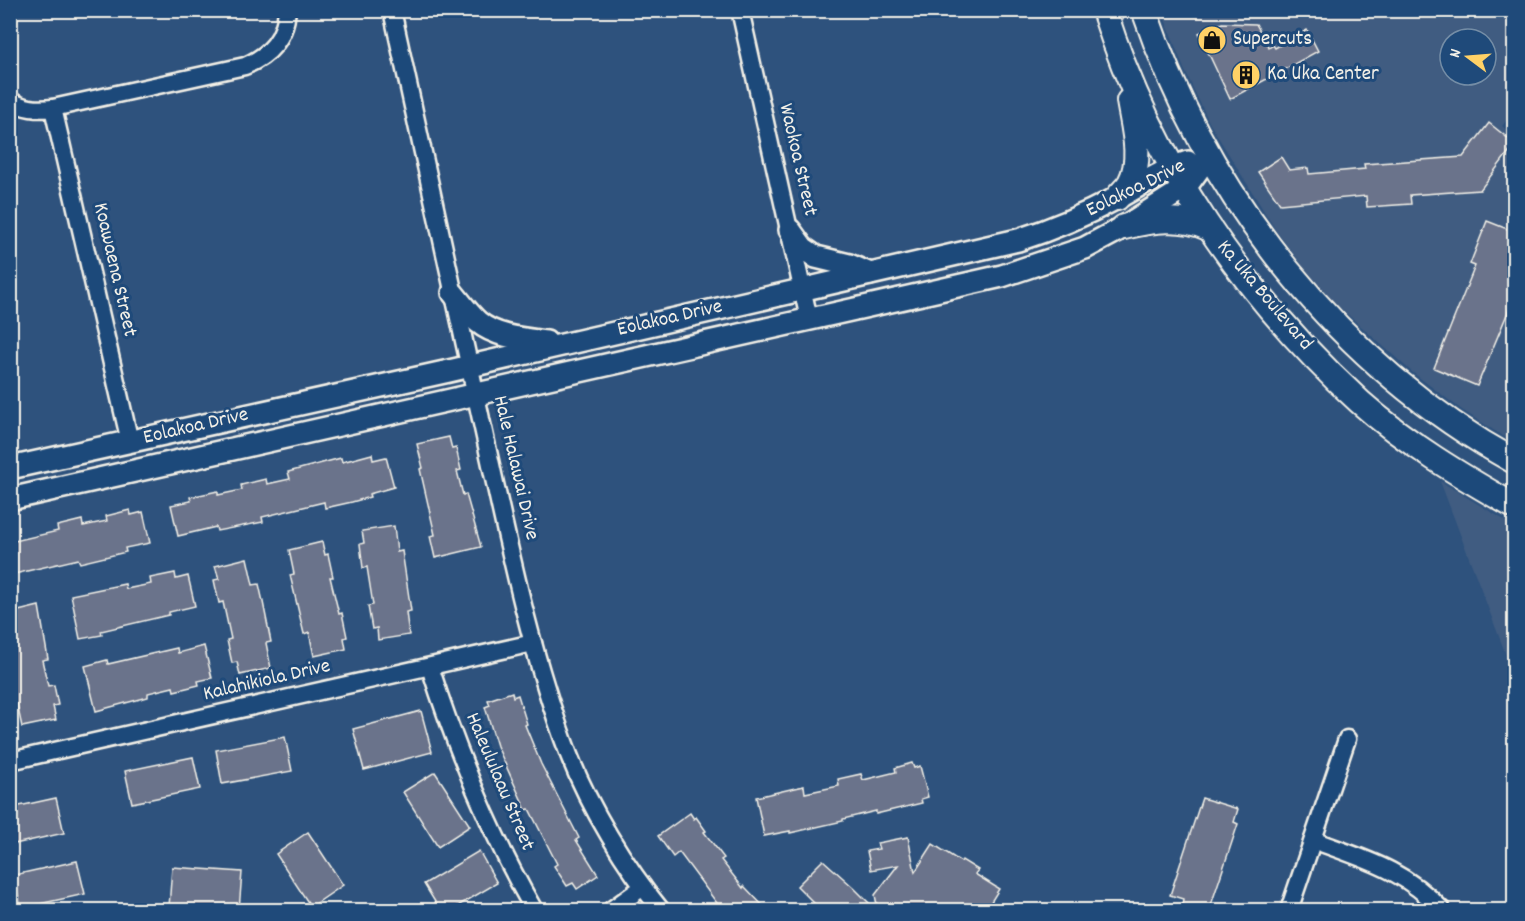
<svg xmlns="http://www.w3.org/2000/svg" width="1525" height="921" viewBox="0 0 1525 921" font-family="Dekko,sans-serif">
<rect width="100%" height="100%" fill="#2e527d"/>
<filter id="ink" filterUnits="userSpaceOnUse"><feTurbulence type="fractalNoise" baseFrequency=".0167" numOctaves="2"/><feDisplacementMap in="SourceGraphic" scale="12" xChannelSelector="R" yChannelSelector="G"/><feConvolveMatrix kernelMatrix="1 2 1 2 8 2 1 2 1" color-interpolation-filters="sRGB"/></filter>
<g filter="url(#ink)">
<g fill="#405c81" fill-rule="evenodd">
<path d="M1162,11h352v100l-12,15 12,10v307l-52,-33 -50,-38 -76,-68 -33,-38 -26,-34 -67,-108 -26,-55zM1450,39h36v36h-36z"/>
<path d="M1440,481l74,45v150z"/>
</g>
<g fill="#6b738b" stroke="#f4f1e8" stroke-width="1.5">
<path d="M1222,23l34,1 13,24 4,-3 2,3 32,-18 11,21 -88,48 -31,-66z"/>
<path d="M1489,123l26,21 -35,46 -70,5 1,9 -44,3 -1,-11 -86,8 -22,-32 23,-15 8,13 19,-2 1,6 56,-5 -1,-5 99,-7z"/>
<path d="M1487,221l28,11v63l-38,91 -43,-18 41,-102 -5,-2z"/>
<path d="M449,437l3,12 4,-1 5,22 -4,1 6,24 3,-1 15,53 -46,11 -5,-22 5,-1 -15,-66 3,-1 -6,-24z"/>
<path d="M372,454l1,6 13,-3 8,30 -25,7 1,3 -18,5 -27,6 -1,-6 -62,15 1,5 -46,9 -1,-4 -38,9 -7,-31 20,-4 -1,-4 28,-6v4l24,-5 -1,-5 25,-6 1,5 23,-5 -2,-7 53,-14 1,4z"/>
<path d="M130,510l1,5 12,-3 7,31 -25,5 1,4 -46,11 -2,-4 -68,16v-33l48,-11 -1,-5 25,-6 1,6 24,-5 -1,-5z"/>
<path d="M394,526l3,26 5,-1 9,60 -5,1 3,23 -31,5 -1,-12 -5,1 -4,-23 5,-1 -6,-38 -4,1 -3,-24 4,-1 -2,-12z"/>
<path d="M322,542l3,13 3,-1 5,23h-3l9,37 3,-1 5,24 -3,1 2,11 -32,7 -5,-24 -5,2 -14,-59 4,-1 -5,-24z"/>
<path d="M247,558l6,27 6,-1 4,18 8,40 -5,1 5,25 -31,7 -3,-13 -5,1 -5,-23 4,-1 -8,-37 -4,1 -5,-23 5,-1 -4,-13z"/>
<path d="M175,573l1,6 12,-3 7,30 -26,6v3l-68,16 1,4 -22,4 -9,-44 54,-11 1,5 25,-5 -1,-6z"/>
<path d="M39,606l9,53 -6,1 6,26 6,-1 4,20 -5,1 3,14 -34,7 -5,-23 -4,1 -3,-12v-80z"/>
<path d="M204,646l8,32 -14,3 1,4 -25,6 -1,-4 -25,6v4l-52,14 -11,-45 22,-6 1,4 69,-16 1,5z"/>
<path d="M512,692l1,5 5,-2 9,29 -2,1 16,39 38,74 -3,2 22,35 -21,14 -4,-6 -6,3 -13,-20 3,-2 -28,-55 -3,1 -29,-64 -12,-39 5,-2 -2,-5z"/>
<path d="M421,711l11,41 -68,18 -11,-41z"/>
<path d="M285,737l7,34 -70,13 -6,-34z"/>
<path d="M193,757l7,32 -68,14 -7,-32z"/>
<path d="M912,763l2,5 6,-2 8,31 -7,2 1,4 -46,11v-3l-33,8v2l-53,12v-2l-26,5 -8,-39 48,-11 1,7 34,-7 -1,-7 23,-5 2,6 33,-8 -1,-4z"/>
<path d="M435,772l35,54 -32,21 -35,-55z"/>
<path d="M56,798l8,35 -54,12v-37z"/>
<path d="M1202,798l36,11 -4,13 4,2 -28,84 -6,-2 -2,4h-5l-15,-4 1,-7 -13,-4z"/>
<path d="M690,813l4,6 2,-2 10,14 -2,1 20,26 -3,2 22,28 1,-2 23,24h-45l-43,-58 -6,5 -15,-21z"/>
<path d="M308,832l35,53 -32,22 -35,-53z"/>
<path d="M908,837l7,35 18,-28 28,18 1,-2 16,10 -3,4 24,15 -13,21h-108l-3,-15 23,-30 -27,5 -4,-19 12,-2 -2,-6z"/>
<path d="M479,851l18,32 -46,27h-11l-16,-26z"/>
<path d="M823,860l30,27 23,23h-55l-24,-24z"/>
<path d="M77,861l8,33 -64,14 -7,-33z"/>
<path d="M172,867l70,5 -3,38 -70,-3z"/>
</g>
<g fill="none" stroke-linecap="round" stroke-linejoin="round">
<g stroke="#f4f1e8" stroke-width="21">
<g id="minor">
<path d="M392,10c29,137 59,273 89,409 25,113 47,228 88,336 21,53 56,111 92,155"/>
<path d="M740,10l69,309"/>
<path d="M10,100c14,9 27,10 43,8l192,-42c25,-11 40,-27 42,-56"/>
<path d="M53,108l77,334"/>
<path d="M430,667c27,85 60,166 104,243"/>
<path d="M10,761l523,-118"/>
<path d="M1313,840c51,19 91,29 129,70"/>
<path d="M611,910l32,-23"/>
<path d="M1289,910l58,-171"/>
</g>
</g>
<g stroke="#f4f1e8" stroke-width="26">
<g id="tertiary">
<path d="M790,230l13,18 13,9 33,8 21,9"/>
<path d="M453,293c8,10 16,21 25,29 18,15 45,17 68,20"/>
<path d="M10,468l439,-97 569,-131c35,-11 67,-25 99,-42 24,-13 46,-28 71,-36"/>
<path d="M10,499l992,-223 83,-28 39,-21 61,-39 24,-33"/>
</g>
</g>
<g stroke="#f4f1e8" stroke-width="28">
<g id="secondary">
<path d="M1104,10c48,152 139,285 256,392 46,41 101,74 154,104"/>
<path d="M1144,10c64,188 196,355 370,451"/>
<path d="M1117,198c4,-5 10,-10 13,-15 13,-24 3,-57 -1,-82"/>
<path d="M1124,227c29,-7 57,-11 84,1"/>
</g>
</g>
<use href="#minor" stroke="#1f4a7a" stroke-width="16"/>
<use href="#tertiary" stroke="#1f4a7a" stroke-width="21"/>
<use href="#secondary" stroke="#1f4a7a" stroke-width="24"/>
</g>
</g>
<defs>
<g id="shop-disc" transform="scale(1.5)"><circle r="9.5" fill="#ffd166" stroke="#1f4a7a"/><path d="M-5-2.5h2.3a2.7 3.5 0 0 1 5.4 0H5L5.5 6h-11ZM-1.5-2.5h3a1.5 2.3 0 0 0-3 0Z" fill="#111"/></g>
<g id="building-disc" transform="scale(1.5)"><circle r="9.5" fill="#ffd166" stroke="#1f4a7a"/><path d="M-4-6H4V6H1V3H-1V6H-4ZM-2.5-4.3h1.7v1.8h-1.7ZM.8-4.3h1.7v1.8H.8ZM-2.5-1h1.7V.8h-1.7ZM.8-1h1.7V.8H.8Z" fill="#111"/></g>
</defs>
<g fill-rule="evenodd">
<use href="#shop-disc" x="1212" y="40"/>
<use href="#building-disc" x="1246" y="75"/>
</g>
<g text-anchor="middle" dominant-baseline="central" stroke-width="6" stroke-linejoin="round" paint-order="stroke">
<g font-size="21" fill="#f4f1e8" stroke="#1f4a7a" text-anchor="start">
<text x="1233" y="40">Supercuts</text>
<text x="1267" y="75">Ka Uka Center</text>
</g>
<g font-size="21" fill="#f4f1e8" stroke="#1f4a7a">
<text transform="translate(797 160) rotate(77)">Waokoa Street</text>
<text transform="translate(1136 189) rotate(-26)">Eolakoa Drive</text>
<text transform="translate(114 270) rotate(77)">Koawaena Street</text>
<text transform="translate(1264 296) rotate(50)">Ka Uka Boulevard</text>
<text transform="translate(670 319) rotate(-13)">Eolakoa Drive</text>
<text transform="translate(196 427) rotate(-13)">Eolakoa Drive</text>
<text transform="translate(515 468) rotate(77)">Hale Halawai Drive</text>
<text transform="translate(267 681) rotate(-13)">Kalahikiola Drive</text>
<text transform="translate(499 782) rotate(67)">Haleululaau Street</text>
</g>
</g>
<rect width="1525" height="921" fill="none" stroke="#1f4a7a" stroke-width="36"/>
<rect x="18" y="18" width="1489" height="885" fill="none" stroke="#f4f1e8" stroke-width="2" filter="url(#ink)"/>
<g transform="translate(1468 57) rotate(286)"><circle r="28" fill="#1f4a7a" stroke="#748da6" stroke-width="1.5"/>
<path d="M0-4.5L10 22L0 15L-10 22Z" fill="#ffd166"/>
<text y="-9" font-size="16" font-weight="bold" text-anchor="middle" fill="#f4f1e8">N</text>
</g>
</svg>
